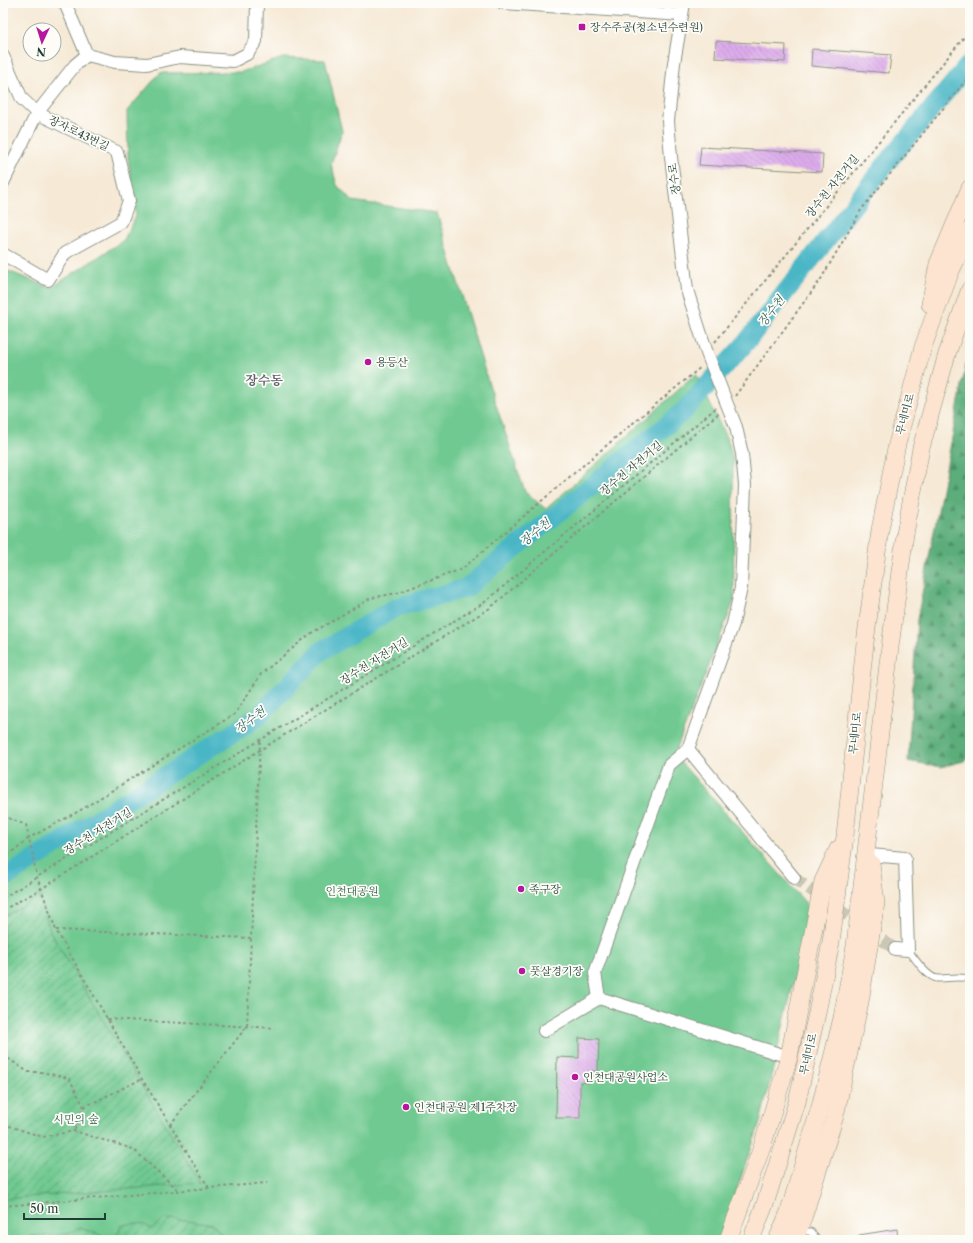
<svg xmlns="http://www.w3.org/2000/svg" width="973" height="1243" viewBox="0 0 973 1243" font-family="'Libre Caslon Text','Noto Serif KR',serif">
<defs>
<pattern id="forest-firs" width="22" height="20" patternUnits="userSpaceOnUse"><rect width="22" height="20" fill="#5cad7a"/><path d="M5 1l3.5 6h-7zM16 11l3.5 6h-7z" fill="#4b8e65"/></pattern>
<pattern id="garden-furrows" width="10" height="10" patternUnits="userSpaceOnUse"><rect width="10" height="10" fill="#70c990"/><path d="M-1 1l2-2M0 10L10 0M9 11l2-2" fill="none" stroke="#5ba476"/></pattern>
<pattern id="building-back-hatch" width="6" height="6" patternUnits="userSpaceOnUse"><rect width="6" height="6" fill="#ddacec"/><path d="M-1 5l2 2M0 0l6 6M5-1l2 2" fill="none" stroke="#b38dc0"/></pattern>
</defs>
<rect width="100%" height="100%" fill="#fdfcf7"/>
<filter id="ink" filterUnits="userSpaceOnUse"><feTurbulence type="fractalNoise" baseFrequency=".025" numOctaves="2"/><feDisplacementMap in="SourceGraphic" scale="8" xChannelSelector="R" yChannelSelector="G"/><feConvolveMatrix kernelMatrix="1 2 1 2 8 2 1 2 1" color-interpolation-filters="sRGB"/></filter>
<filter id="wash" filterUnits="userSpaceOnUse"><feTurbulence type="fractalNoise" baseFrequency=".012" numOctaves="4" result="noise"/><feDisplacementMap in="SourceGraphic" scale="16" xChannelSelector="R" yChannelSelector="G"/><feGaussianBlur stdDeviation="0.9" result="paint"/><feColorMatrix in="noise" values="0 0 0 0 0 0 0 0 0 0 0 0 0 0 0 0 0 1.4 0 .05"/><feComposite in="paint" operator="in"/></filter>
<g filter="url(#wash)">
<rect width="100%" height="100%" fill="#f6e9d5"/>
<path fill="url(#forest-firs)" stroke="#3e7557" d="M970,344v409l-6,8 -23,6 -33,-6 9,-141z"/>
<path fill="#70c990" stroke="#488362" d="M283,58l42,2 17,71 -11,33 6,21 15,16 85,12 49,162 39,117 21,17 150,-135 33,70 4,18 1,139 -60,154 137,154 -51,214 -41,117h-716v-971l48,19 73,-48 12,-25 -8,-58 -1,-46 33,-38 81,-1z"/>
<g fill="url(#garden-furrows)" stroke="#488362">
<path d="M39,897l12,36 149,250 -197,16v-282z"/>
<path d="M164,1219l24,1 25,4 13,16h-111l6,-14c14,-4 18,-5 31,3z"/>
<path d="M80,1228l34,12h-81l-3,-4 37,-2z"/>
</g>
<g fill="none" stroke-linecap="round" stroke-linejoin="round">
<path stroke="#49b6c6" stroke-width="19" d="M3,879l255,-162 63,-66 76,-44 69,-19 218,-177 60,-66 141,-180 85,-102"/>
</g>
<g id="blocks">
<g fill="url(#building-back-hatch)">
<path d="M716,41l70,4 -1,17 -70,-4z"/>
<path d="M812,49l79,6 -2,18 -78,-7z"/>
<path d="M701,147l122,7 -1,18 -123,-7z"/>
<path d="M579,1038l20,1 -1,32h-9v12l-9,-1v36h-24l1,-61 22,1z"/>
<path d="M897,1229l1,11h-39v-5z"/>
</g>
</g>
</g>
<g filter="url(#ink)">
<use href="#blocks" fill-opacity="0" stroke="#8a9384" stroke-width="1"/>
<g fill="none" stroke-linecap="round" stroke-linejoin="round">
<path stroke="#cbc7b5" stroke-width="12" stroke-dasharray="12 6" stroke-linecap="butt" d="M794,878l101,71"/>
<g stroke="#8a9384" stroke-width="8">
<g id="lane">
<path d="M908,950c7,8 16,24 27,28 8,2 24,-3 35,1"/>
<path d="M800,1230l11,2 6,8"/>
</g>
</g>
<g stroke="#8a9384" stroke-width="14">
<g id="street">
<path d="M65,3l22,52 28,7 32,2 33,-7 53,4 14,-7 9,-13 1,-38"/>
<path d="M503,3l179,12"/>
<path d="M684,3l-10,60 -6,58 3,36 16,133 20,63 29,74 6,27 3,31 -4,103 -8,36 -45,125 106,129"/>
<path d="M3,56l19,43 15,14 80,39 12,49 -8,21 -56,31 -17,27 -45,-26"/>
<path d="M3,183l34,-70 38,-48 12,-10"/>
<path d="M870,855l35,3 3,92 -13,-1"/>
<path d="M599,998l-4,-25 74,-208 19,-16"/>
<path d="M544,1031l55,-33 190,59"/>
</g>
</g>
<g stroke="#8a9384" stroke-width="18">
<g id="secondary">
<path d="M930,304l8,-40 32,-76"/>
<path d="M728,1240l34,-93 27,-90 34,-176 15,-32"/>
<path d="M751,1240l14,-36 32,-102 20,-89 14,-71 14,-106 20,-193 15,-113 17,-86 26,-97 27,-74 20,-43"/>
<path d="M777,1240l12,-28 31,-105 22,-89 13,-72 35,-299 15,-113 16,-86 26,-94 23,-65"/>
<path d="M795,1240l9,-25 31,-99 25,-114 16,-99 -5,-40"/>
</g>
</g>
<g stroke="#8a9384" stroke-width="2" stroke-dasharray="3 3" stroke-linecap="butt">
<path d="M715,342l255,-312"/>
<path d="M735,396l86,-117 40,-69 109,-135"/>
<path d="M3,816l23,9 3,13 50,-27 156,-97 26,-40 49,-40 61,-36 26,-5 65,-24 159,-136 80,-66"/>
<path d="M3,859l26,-21 8,39 19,53 86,149 67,109"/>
<path d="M3,898l482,-296 232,-195"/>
<path d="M3,910l38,-21 219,-139 230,-142 230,-196"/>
<path d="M56,930l195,8"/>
<path d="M107,1019l168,9"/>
<path d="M3,1055l25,17h13l28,6 15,29 -10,24"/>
<path d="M84,1107l58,-28"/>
<path d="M170,1125l77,-99 13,-285"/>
<path d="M3,1126h6l34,11 31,-6 59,18 45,41"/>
<path d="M3,1206l264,-23"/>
</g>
<use href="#lane" stroke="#fff" stroke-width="6"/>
<use href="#street" stroke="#fff" stroke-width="12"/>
<use href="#secondary" stroke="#fde4d0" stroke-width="17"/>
</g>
</g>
<g fill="#b5179e" stroke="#fdfcf7" stroke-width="1.5">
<rect x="578" y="23" width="8" height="8" rx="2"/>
<circle cx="368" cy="362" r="4"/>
<circle cx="521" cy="889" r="4"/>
<circle cx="522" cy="971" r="4"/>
<circle cx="575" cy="1077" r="4"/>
<circle cx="406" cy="1107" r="4"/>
</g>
<g text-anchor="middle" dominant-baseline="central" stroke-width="3.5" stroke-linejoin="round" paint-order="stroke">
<g font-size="11" fill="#1f3d34" stroke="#fdfcf7" text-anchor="start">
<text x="590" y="27">장수주공(청소년수련원)</text>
<text x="376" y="362">용등산</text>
<text x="529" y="889">족구장</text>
<text x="530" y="971">풋살경기장</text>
<text x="583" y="1077">인천대공원사업소</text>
<text x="414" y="1107">인천대공원 제1주차장</text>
</g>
<g font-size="11" fill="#1f3d34" stroke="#fdfcf7">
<text transform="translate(79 133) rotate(26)">장자로43번길</text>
<text transform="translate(674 179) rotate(-97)">장수로</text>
<text transform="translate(832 186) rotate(-51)">장수천 자전거길</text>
<text transform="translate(905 414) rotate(-75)">무네미로</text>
<text transform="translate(631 468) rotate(-40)">장수천 자전거길</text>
<text transform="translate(374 661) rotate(-32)">장수천 자전거길</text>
<text transform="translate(855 733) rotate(-84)">무네미로</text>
<text transform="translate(98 831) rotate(-32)">장수천 자전거길</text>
<text transform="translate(808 1054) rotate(-77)">무네미로</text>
</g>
<g font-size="11" fill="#33604b" stroke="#fdfcf7">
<text x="352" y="891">인천대공원</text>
<text x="76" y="1119">시민의 숲</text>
</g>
<g font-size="12" font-style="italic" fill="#2c6160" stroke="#fdfcf7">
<text transform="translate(771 311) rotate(-52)">장수천</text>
<text transform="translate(535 532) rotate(-39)">장수천</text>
<text transform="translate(250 720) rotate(-37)">장수천</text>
</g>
<g font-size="13" font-weight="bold" fill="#626474" stroke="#fdfcf7">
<text x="264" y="380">장수동</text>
</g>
</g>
<rect width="973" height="1243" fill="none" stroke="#fdfcf7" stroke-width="16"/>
<g transform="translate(42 42) rotate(184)"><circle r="19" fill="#fdfcf7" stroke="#a4b0a9"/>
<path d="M0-3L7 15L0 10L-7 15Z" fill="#b5179e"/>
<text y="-6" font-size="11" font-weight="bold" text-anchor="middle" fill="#1f3d34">N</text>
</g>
<path d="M24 1213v6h81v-6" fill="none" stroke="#1f3d34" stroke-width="2"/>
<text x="30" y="1213" font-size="12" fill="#1f3d34" stroke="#fdfcf7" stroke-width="3" paint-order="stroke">50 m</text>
</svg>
